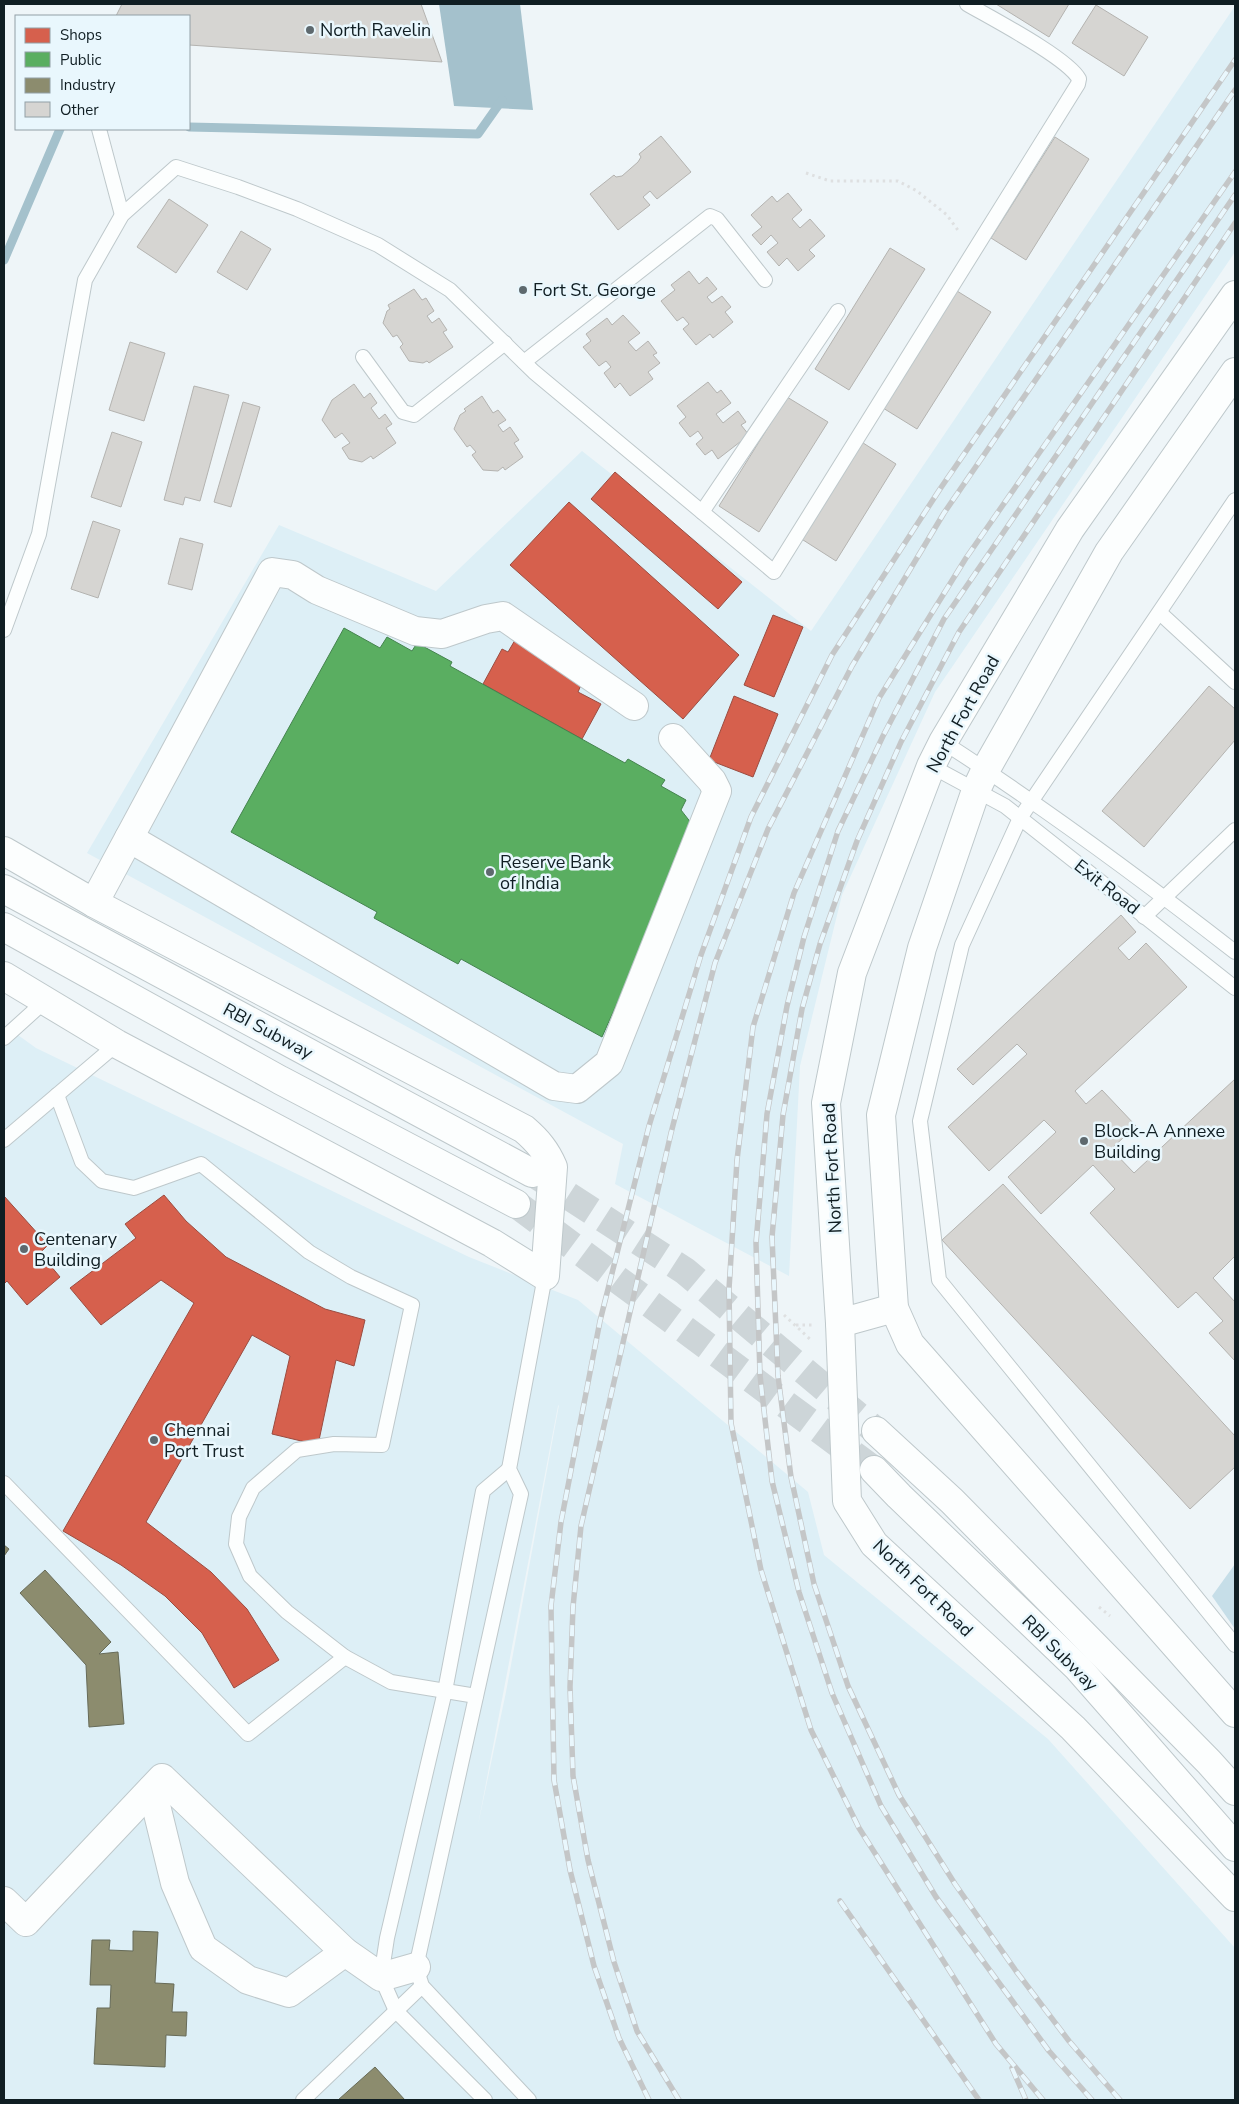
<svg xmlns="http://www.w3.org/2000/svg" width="1239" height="2104" viewBox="0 0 1239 2104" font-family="'Nunito Sans',sans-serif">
<rect width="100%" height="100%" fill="#eef5f8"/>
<g fill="#ddeff6" fill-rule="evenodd">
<path d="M1235,6v246l-300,440 -93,203 -42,171 -11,210 -174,-92 8,-40 -536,-291 192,-328 157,66 146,-140 229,180z"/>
<path d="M4,1025l32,23 433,209 109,43 230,192 16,63 224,184 187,209v152h-1231zM559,1405l-53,287 -28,133 80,-419z"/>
</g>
<path fill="#c6dee8" d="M1235,1564v65l-23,-33z"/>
<path fill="#a4c1cc" d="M439,4h81l13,106 -79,-4z"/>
<g fill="#d6604d" stroke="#9b4c40">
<path d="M615,472l127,110 -24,27 -127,-110z"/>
<path d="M569,502l170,153 -56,64 -173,-154z"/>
<path d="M773,615l30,12 -29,70 -30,-12z"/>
<path d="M518,635l66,43 -6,14 23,12 -19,35 -99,-55 19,-35 6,3z"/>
<path d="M734,696l44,18 -25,63 -44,-17z"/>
<path d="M164,1195l22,26 40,36 99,52 40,11 -11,46 -18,-6 -18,85 -46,-11 18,-78 -38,-21 -106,187 65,50 36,37 32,51 -45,28 -32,-55 -37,-37 -44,-31 -58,-34 131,-228 -33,-23 -60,45 -31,-37 66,-50 -11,-14z"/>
<path d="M4,1196l44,49 -8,8 20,24 -33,28 -20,-24 -3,3z"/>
</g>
<path fill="#5aae61" stroke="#44834e" d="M344,628l36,20 7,-11 25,14 5,-8 35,19 -2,4 175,97 3,-4 37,21 -4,6 25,14 -5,10 14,18 -93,209 -141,-78 -3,5 -84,-46 3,-6 -146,-80z"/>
<g fill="#8c8c6e" stroke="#676b58">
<path d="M4,1545l5,4 -5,7z"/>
<path d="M45,1570l66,72 -12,12 19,-2 6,72 -35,3 -3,-62 -66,-72z"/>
<path d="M133,1931l25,1 -3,51 19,1 -2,28h15l-1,24 -20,-1 -1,32 -71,-3 3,-56h13l1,-23h-21l2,-45h18l-1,10 24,1z"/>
<path d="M375,2067l30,33h-67z"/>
</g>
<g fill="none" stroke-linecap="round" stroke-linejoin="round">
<g stroke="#a4c1cc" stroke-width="9">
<path d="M189,127l289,7 24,-34"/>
<path d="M4,260l56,-131"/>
</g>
</g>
<g fill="#d6d5d2" stroke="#b4b3b0">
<path d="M122,4h299l21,58 -253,-17v-29h-73z"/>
<path d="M996,4h73l-20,33z"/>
<path d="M1096,5l52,32 -24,39 -52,-33z"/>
<path d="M661,136l30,36 -34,27 -7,-8 -7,6 7,8 -32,25 -28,-36 24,-19 2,2 6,-1 16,-14 3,-5 -2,-3z"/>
<path d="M1055,137l34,22 -63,101 -35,-22z"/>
<path d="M788,193l14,17 -10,9 8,9 10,-9 15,17 -16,14 6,6 -17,15 -11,-13 -8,8 -12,-14 11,-9 -7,-8 -10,10 -9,-10 10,-8 -11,-12 21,-19 5,6z"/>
<path d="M169,199l39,26 -32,48 -39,-26z"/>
<path d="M241,231l30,18 -24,41 -30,-18z"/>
<path d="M890,248l35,21 -76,121 -34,-21z"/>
<path d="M689,271l10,13 8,-7 10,12 -10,8 5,6 10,-7 9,11 -6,5 8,10 -20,16 -3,-4 -14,11 -13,-16 6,-5 -6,-7 -6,4 -16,-20 14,-11 -4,-5z"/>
<path d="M414,289l8,11 4,-2 8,13 -7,5 5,7 7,-5 8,12 -4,2 10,15 -24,16 -2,-2 -4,2 -14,-2 -9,-14 3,-3 -6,-9 -4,2 -10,-14 4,-12 3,-2 -2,-4z"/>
<path d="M957,291l34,21 -74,117 -34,-21z"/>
<path d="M623,315l17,18 -12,9 8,9 12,-10 9,12 -4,2 7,8 -12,9 5,7 -23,17 -10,-13 -5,5 -11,-15 7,-6 -5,-6 -7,5 -16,-19 8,-6 -5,-7 21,-16 5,7z"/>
<path d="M130,342l35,11 -21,68 -35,-11z"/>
<path d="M708,382l9,11 4,-3 10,13 -15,11 7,9 15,-12 8,11 -5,3 8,10 -31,24 -6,-9 -7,5 -9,-11 7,-6 -5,-7 -8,6 -11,-14 7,-6 -9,-11z"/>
<path d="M354,384l10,14 6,-5 7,10 -6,5 8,11 6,-5 7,10 -6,4 10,15 -23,16 -2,-3 -9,6 -13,-3 -7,-11 8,-5 -8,-10 -7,5 -13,-18 10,-20z"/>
<path d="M194,386l35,9 -29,106 -15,-4 -2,8 -19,-5z"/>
<path d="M482,396l11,17 5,-3 8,10 -8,5 5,7 7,-5 9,13 -5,3 9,14 -18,13 -2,-3 -5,4 -15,-1 -11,-15 4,-3 -6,-7 -3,2 -13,-18 6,-14 6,-4 -2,-2z"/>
<path d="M787,397l41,25 -69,110 -40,-26z"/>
<path d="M243,402l17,5 -29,100 -17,-5z"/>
<path d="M112,432l30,10 -21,65 -30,-10z"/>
<path d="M860,441l36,23 -60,97 -36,-23z"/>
<path d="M93,521l27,9 -22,68 -27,-9z"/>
<path d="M180,538l23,6 -11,46 -24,-6z"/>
<path d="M1209,686l26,23v31l-91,107 -42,-36z"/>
<path d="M1121,915l15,17 -18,16 11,12 17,-17 41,44 -112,104 11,13 16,-14 34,36 -25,23 23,24 101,-94v177l-22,22 22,24v59l-26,-28 14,-12 -27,-29 -18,16 -88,-95 25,-24 -22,-24 -52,49 -33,-37 48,-45 -12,-12 -55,51 -41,-44 79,-73 -10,-10 -44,41 -16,-16z"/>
<path d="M1003,1184l232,252v31l-45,42 -248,-269z"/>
</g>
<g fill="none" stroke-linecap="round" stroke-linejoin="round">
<g stroke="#cdd5d8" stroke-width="28" stroke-dasharray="28 14" stroke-linecap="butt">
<path d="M533,1173l152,98 191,160"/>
<path d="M516,1204l358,266"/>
</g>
<g stroke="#bec8cb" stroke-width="16">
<g id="lane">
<path d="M99,129l23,86"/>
<path d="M363,357l40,55 11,3 91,-72"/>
<path d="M524,362l186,-146 7,3 48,61"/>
<path d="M1235,500l-215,318 -58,127 -42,176 19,159 296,365"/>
<path d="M702,512l136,-201"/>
<path d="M1160,613l75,69"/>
<path d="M4,630l35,-96 46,-254 37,-65 54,-48 62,20 59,22 81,36 72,45 84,82 240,200 304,-488 1,-5c-11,-21 -88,-61 -112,-75"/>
<path d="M943,742c101,65 197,136 292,210"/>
<path d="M931,766l74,40 230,182"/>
<path d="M1144,917l91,-87"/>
<path d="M4,1038l41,-37"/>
<path d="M57,1095l25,67 20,19 32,7 67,-24 108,88 42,25 61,28 -30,140 -48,-1 -37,6 -44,38 -14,29 -3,27 14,32 37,36 58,45 46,25 85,14"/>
<path d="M4,1140l113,-96"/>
<path d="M4,1483l244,251 97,-77"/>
<path d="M303,2100l119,-114"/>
<path d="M485,2100l-89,-89 -15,-34 6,-39 58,-247 38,-200 26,-22"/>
<path d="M529,2100l-107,-114 -6,-19 105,-473 -12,-25 36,-193"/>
</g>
</g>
<g stroke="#bec8cb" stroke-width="30">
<g id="street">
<path d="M129,838l425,248 23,3 32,-26 108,-272 -5,-10 -39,-43"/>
<path d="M94,903l178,-331 21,3 24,15 98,41 27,3 44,-15 17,-3 131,90"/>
<path d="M152,1789l23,94 28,65 45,32 41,13 56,-41"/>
<path d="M4,1901l22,21 136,-144 183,174 36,25 35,-10"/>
</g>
</g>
<g stroke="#bec8cb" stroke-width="30">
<g id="primary">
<path d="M1235,295l-165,234 -127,213 -12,24 -79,207 -26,130 14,220 7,178 27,43 199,184 162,169"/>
<path d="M1235,372l-126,180 -123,217 -10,21 -54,158 -41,167 13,193 16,36 325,369"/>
<path d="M4,851l90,52 430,226c14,12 22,22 29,38l-8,109 -53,-33 -375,-199 -113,-68"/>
<path d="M4,889l528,284"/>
<path d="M4,927l276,153 236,124"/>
<path d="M840,1323l54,-15"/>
<path d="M876,1431l76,70 257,261 26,29"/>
<path d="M874,1470l25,26 179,172 157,179"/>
</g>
</g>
<g stroke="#dee0e1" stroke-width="3" stroke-dasharray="2.5 4" stroke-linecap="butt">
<path d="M806,173l24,8h68l19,10 30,24 13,18"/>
<path d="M784,1315l28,26"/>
<path d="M796,1325h16"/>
<path d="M1099,1607l11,9"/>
</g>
<use href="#lane" stroke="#fcfefe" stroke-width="14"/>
<use href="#street" stroke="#fcfefe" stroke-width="28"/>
<use href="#primary" stroke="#fcfefe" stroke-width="28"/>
<g stroke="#c4c6c7" stroke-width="5.5">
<g id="rail">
<path d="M840,1901l139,199"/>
<path d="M1012,2068l14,32"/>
<path d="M649,2100l-30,-62 -25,-72 -24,-96 -16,-90 -3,-174 10,-84 39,-201 49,-195 52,-171 50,-138 81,-162 108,-166 295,-429"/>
<path d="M679,2100l-42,-69 -23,-69 -26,-102 -15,-84 -3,-89 3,-80 8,-81 90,-393 44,-170 53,-134 84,-163 92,-153 291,-423"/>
<path d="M1043,2100l-47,-56 -137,-216 -48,-98 -50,-160 -30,-147 -2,-134 8,-129 16,-133 41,-134 85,-195 87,-140 269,-386"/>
<path d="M1092,2100l-43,-49 -113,-154 -55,-91 -49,-113 -33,-101 -27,-111 -12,-106 -4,-132 11,-129 20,-108 17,-69 34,-106 45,-95 61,-117 291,-424"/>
<path d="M1120,2100l-51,-59 -53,-70 -61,-87 -56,-89 -51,-109 -34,-102 -23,-107 -13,-101 -6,-139 11,-122 19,-106 18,-65 37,-103 44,-99 58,-110 276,-409"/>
</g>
</g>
<use href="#rail" stroke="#e9f7fd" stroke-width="4" stroke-dasharray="11" stroke-linecap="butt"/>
</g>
<g fill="#5e696e" stroke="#e9f7fd" stroke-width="2">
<circle cx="310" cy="30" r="5"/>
<circle cx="523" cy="290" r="5"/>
<circle cx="490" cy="872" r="5"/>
<circle cx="1084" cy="1141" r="5"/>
<circle cx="24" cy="1249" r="5"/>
<circle cx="154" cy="1440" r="5"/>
</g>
<g text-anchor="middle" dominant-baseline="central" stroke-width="5" stroke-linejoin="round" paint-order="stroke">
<g font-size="18" fill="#101e23" stroke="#e9f7fd" text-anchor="start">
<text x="320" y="30">North Ravelin</text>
<text x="533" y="290">Fort St. George</text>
<text x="500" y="862">Reserve Bank<tspan x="500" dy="21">of India</tspan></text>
<text x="1094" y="1131">Block-A Annexe<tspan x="1094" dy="21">Building</tspan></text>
<text x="34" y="1239">Centenary<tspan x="34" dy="21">Building</tspan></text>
<text x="164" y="1430">Chennai<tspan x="164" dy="21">Port Trust</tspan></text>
</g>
<g font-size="18" fill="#101e23" stroke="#e9f7fd">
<text transform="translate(963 714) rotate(-61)">North Fort Road</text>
<text transform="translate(1107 887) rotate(38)">Exit Road</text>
<text transform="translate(268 1031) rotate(28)">RBI Subway</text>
<text transform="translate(832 1168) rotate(-93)">North Fort Road</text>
<text transform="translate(923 1588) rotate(44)">North Fort Road</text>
<text transform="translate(1060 1653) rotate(45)">RBI Subway</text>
</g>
</g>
<rect width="1239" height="2104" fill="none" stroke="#101e23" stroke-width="10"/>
<rect x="15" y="15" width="175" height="115" fill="#e9f7fd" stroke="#92a0a6"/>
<rect x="25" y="28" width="25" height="15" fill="#d6604d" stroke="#92a0a6"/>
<text x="60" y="40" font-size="15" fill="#101e23">Shops</text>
<rect x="25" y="52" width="25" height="15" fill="#5aae61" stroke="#92a0a6"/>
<text x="60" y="65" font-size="15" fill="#101e23">Public</text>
<rect x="25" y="78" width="25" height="15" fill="#8c8c6e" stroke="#92a0a6"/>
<text x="60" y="90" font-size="15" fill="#101e23">Industry</text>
<rect x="25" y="102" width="25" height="15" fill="#d6d5d2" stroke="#92a0a6"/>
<text x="60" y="115" font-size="15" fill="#101e23">Other</text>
</svg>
